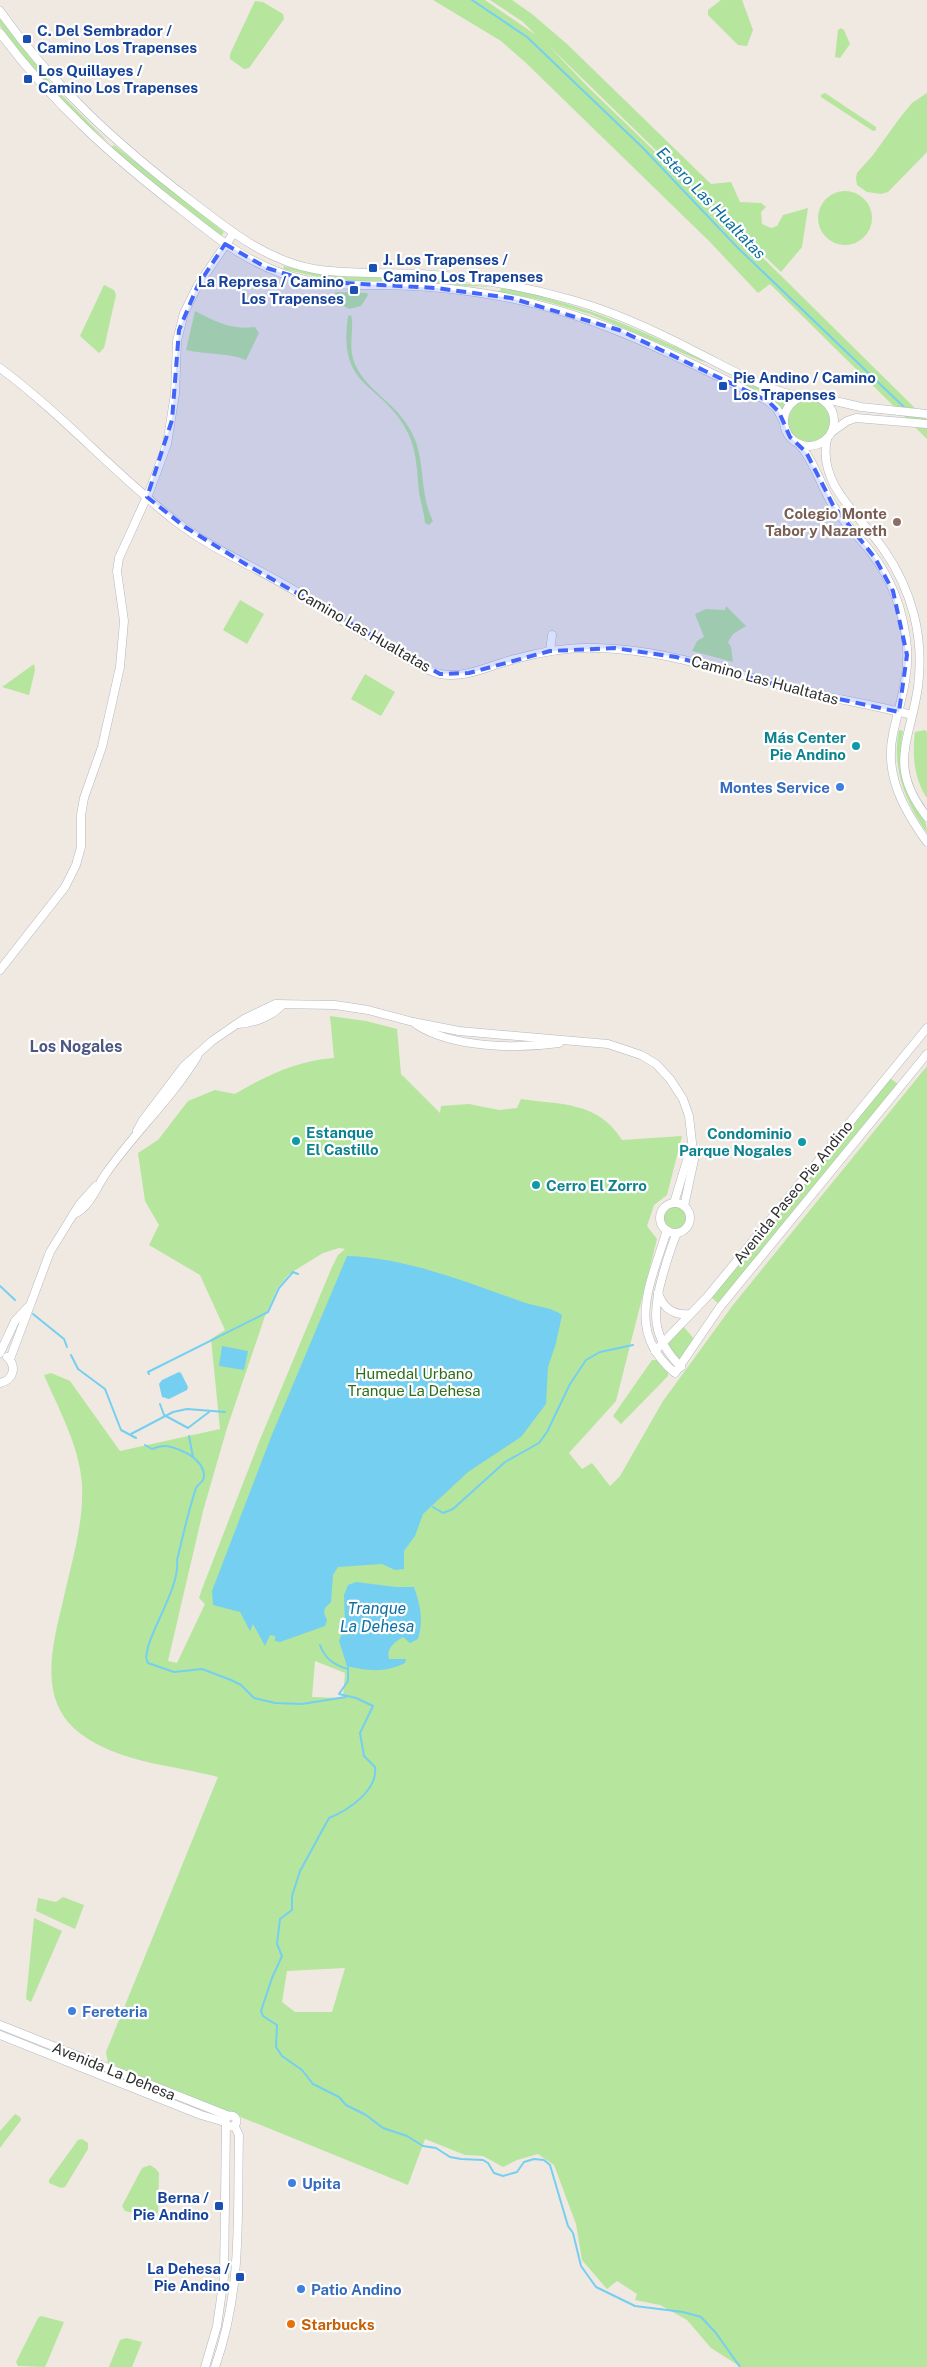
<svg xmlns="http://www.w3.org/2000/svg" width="927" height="2367" viewBox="0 0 927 2367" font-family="'Public Sans',sans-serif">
<rect width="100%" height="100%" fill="#efe9e1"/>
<g fill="#b6e59e" fill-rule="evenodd">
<path d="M433,0h52l51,35 -13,-13 -33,-22h22l20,14 35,30 144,140 20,-2 9,20 21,1 5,4 -5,5 1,12 9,4 6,-2 6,-11 25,-7 -6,39 -21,25 -233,-227 40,42 89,86 250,247v19l-157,-155 -12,9 -48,-51 -185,-180 -24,-21z"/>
<path d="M721,0h21l11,30 -6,16 -9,-1 -30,-30v-5z"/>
<path d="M255,1l8,1 20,12 1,5 -35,49 -5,1 -14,-10v-5z"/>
<path d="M0,19l54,68 55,56 -34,-29 -30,-31 -45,-57z"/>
<path d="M841,28l3,2 6,14 -10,14 -5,-1 3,-27z"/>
<path d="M825,93l51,34v3l-3,1 -52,-34v-2z"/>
<path d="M927,93v59l-39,40 -7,2 -14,-2 -10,-7 -1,-7 1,-5 16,-18 26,-36 13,-16z"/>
<path d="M114,145l110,87 -3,4 -111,-88z"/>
<circle cx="845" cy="218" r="27"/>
<path d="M284,266l48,10 94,3 66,8 -161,-7 -48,-11z"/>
<path d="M104,285l10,5 2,5 -12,53 -5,5 -19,-17z"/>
<path d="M501,288c77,14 136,40 206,74l-6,-1 -111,-47 -49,-14 -42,-8z"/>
<path d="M335,292l32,1 1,2 -7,11 -12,3 -11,-6z"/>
<path d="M195,311c22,11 35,19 60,16l4,6 -13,27c-19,-8 -40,-5 -60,-10z"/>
<path d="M351,315c4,14 -4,31 4,49 12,28 43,39 58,71 13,27 6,58 20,86l-4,4 -4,-2c-1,-10 -4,-20 -6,-30 -2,-21 -2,-41 -11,-60 -26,-52 -71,-42 -60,-117z"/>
<path d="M739,378l32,15 20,6 -8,11 -13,-13 -33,-15z"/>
<circle cx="810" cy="421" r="23"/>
<path d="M240,600l24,14 -17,30 -24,-14z"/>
<path d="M726,606l20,20 -13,8 -5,8 3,5 2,15 -41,-11 5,-10 7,-4 -9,-23 11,-5 19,1z"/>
<path d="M34,664l1,6 -6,25 -27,-8z"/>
<path d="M365,674l30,18 -14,24 -30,-17z"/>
<path d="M899,730l4,1c-5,26 -2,52 12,75 7,12 12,13 12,27 -21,-30 -36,-65 -28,-103z"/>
<path d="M925,730l2,2v66c-13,-19 -15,-43 -12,-66z"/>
<path d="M330,1016l36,5 31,8 4,45 39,39 1,-7 28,-2 30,6 18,-2 4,-9c40,6 77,2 101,41l60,-4 -15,59 -13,10 -7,21 10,13 -41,162 -47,52 13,16 10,-6 18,23 10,-10 43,-75 70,-96 194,-239v1301h-186l-30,-19 -24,-28 -27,-15 -25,-5 2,-6 -20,-13 -10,8 -25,-29 -6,-36 -22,-59 -16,-11 -21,6 -14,7 -20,-11 -18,-1 -40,-16 -17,46 -300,-122 -2,-11 112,-275c-45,-12 -98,-14 -137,-43 -44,-33 -29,-87 -18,-133 8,-37 21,-77 19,-116 -2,-38 -23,-75 -38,-110l7,-2 19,8 50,70 100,-22 -9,-90 14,-9 -25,-55 -51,-30 10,-20 -14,-24 -7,-48 20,-13 30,-39 27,-11 20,4c30,-18 64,-34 99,-36zM339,1248l6,1 -7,6 -6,12 -73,175 -57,147 -3,9 6,6 -28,59 -9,-2 35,-150 24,-83 38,-112 13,-29 11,-13 34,-21zM315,1661l30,12 -2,25 -31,-1zM345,1968l-13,44h-37l-13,-10 5,-31z"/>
<path d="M890,1078l8,6 -179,220 -8,-7z"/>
<circle cx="675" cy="1218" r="11"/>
<path d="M682,1325l13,15 -15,19h-3l-10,-13v-6z"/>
<path d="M652,1360h5l11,11v5l-47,48 -8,-8z"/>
<path d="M63,1897l21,8 -9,24 -39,-18 2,-13 18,4z"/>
<path d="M34,1918l28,13 -31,71 -5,-3z"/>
<path d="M15,2114l5,3 1,3 -21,28v-17z"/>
<path d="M82,2139l6,4v6l-23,38 -4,1 -12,-5v-3l29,-40z"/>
<path d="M150,2165l6,4 3,4 -1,40 -6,4 -27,-6 -3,-5 20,-38z"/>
<path d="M41,2316l23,6 -18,43 -1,2 -27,-1 -2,-4 22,-44z"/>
<path d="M126,2338l16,4 -10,25h-23l11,-27z"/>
</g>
<g fill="#75cff0">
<path d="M347,1256c63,2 123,28 182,48 11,3 24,4 33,11l-6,28 -8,24 -2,37 -25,33 -53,35 -45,42 -8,22 -11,15v18l-9,1 -13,-6 -44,3 -5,8 -2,27 -6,6 -1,5 3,7 -2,6 -45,16 -5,-1v-5l-5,-1 -5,11 -12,-22 -3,7 -10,-19 -27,-7 -1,-14 59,-154z"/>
<path d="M222,1346l26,5 -4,19 -25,-4z"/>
<path d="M179,1372l2,1 7,14 -1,3 -18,9 -7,-2 -3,-13 3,-4z"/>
<path d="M356,1582l40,5h18c6,18 10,33 4,52l-8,4 -7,-6c-8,5 -17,11 -14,22h17l-1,4c-20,10 -37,8 -58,3l-8,-25 6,-16 -1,-30 4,-10z"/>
</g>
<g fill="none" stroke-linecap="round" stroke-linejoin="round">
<g stroke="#75cff0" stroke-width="2">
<path d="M472,0l55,37 115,110 96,101 168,161"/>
<path d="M0,1286l15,14"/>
<path d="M33,1314l31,25 3,8"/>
<path d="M71,1355l7,14 27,20 16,41 15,8"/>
<path d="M149,1374l-1,-2 120,-60 11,-24 14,-16 5,2"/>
<path d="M160,1404l4,11 24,13 21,-16"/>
<path d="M131,1434l42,-22 14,-3 38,3"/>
<path d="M189,1436l4,21"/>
<path d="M145,1445l7,4c12,-5 19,-3 30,2 10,4 22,13 22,25 0,7 -6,7 -8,12 -8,24 -13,48 -19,72 3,25 -22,62 -29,87l-2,10 2,6 26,9 28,-3 29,11 10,5 13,13 21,5 27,1 44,-7"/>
<path d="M433,1507l10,6 10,-4 52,-47 34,-19 8,-11 23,-48 16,-24 14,-8 33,-7"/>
<path d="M320,1645c5,14 14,20 28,24"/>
<path d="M348,1666v15l-9,13 17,4 17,8 -13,27 4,23 11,11c3,23 -26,43 -46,51l-29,53 -8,25v14l-12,9 -3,25 5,12 -10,22 -11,33 2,5 14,9 -1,22 6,9 20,14 11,14 26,13 7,8 20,10 17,13 24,8 16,10 13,2 14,9 11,2 22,1 5,3 6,10 9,3 14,-4 7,-10 10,-3 10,1 6,5 18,61 5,7 8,33 15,21 39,19 48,6 18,5 15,16 24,34"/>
</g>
<g stroke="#b4b7c1" stroke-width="9">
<g id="secondary">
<path d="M0,11c53,75 118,134 190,189 39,30 75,60 124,69 35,6 72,3 107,5 51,3 102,12 151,26 43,12 84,31 124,52 34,17 69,38 106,45"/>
<path d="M0,33c52,70 115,126 184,179 30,24 60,48 97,61 42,16 87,11 131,13 25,1 51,4 75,8 102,16 190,62 281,107l9,8 7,13"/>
<path d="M0,368c62,46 113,104 174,152 42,33 93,51 137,81 27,18 55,34 83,50 15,8 30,19 46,23 27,5 50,-9 75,-15 26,-7 54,-12 81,-11 66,1 127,23 191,39 41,11 84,17 125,28"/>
<circle cx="809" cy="421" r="25"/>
<path d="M822,398l39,9 66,7"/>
<path d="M833,431l14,-10 9,-3 71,6"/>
<path d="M827,439c-10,46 34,77 57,111 14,20 24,42 30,65 6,24 7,48 4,72 -8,54 -31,79 9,130"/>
<path d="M799,444c16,18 22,43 35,63 10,16 24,29 36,44 22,28 34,62 37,97 2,31 -8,57 -14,86 -9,41 11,76 34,108"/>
<path d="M550,651l2,-16"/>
<path d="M0,970l65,-83 11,-22 5,-18v-32l3,-17 18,-51 18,-80 4,-46 -7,-50 2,-13 31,-68 17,-46 8,-50 2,-53 7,-28 14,-28 35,-51"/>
<path d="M239,1024c14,-1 34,-8 43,-19"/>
<path d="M417,1025c36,23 100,24 142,18"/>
<path d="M137,1131l6,-11 41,-54 28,-25 32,-22 31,-15 60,1 33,5 45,12 46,9 149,13 33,11 15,9 14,15 13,20 6,17 5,44 -10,46"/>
<path d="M674,1203l17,-56"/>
<circle cx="675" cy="1218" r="15"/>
<path d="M74,1214c17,-7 23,-29 33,-42 28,-40 64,-73 90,-115"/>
<path d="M667,1230c-16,53 -43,101 8,143l45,-66 207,-253"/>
<path d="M677,1233c-6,13 -10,27 -14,41 -11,38 -12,63 18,93"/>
<path d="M658,1293c5,15 16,23 32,21"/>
<path d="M655,1351l53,-55 219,-268"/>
<path d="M0,1353l15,-32 13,-14"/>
<path d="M10,1359l40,-107 29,-47 17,-19"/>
<path d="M0,1383c14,-3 17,-17 7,-26"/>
<path d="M0,2025l229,91"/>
<path d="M0,2035l201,80 24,7"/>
<circle cx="231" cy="2121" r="5.5"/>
<path d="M205,2367l12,-41 7,-49 2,-153"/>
<path d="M215,2367c28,-79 22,-151 24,-232l-5,-10"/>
</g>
</g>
<use href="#secondary" stroke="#fff" stroke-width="8"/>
</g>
<path fill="#4264fb" fill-opacity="0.2" stroke="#4264fb" stroke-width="4" stroke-dasharray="10 6" stroke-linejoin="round" d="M225,244l42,24 41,13 128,7 75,10 108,32 149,71 11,11 11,25 16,15 27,53 42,53 18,33 14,64 -8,57 -111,-24 -112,-31 -62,-9 -64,3 -81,22 -29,1 -193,-109 -62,-38 -38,-30 25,-77 7,-90 19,-45z"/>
<g fill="#1a4fb4" stroke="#fff" stroke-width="2">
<rect x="22" y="34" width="10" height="10" rx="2.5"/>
<rect x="23" y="74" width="10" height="10" rx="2.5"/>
<rect x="368" y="263" width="10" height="10" rx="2.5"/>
<rect x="349" y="285" width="10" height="10" rx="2.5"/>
<rect x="718" y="381" width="10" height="10" rx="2.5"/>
<rect x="214" y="2201" width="10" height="10" rx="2.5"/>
<rect x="235" y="2272" width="10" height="10" rx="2.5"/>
</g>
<circle fill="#8d6e63" stroke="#fff" stroke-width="2" cx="897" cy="522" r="5"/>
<g fill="#0f9aa8" stroke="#fff" stroke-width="2">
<circle cx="856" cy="746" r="5"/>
<circle cx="296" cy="1141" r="5"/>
<circle cx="802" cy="1142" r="5"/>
<circle cx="536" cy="1185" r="5"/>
</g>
<g fill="#3f7fe0" stroke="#fff" stroke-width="2">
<circle cx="840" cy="787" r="5"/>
<circle cx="72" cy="2011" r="5"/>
<circle cx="292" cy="2183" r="5"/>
<circle cx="301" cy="2289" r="5"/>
</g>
<circle fill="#e8710a" stroke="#fff" stroke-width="2" cx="291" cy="2324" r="5"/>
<g text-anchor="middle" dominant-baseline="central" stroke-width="4.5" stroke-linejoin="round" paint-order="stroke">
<g font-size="15" font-weight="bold" fill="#164399" stroke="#fff" text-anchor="start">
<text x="37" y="30">C. Del Sembrador /<tspan x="37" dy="17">Camino Los Trapenses</tspan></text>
<text x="38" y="70">Los Quillayes /<tspan x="38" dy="17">Camino Los Trapenses</tspan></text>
<text x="383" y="259">J. Los Trapenses /<tspan x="383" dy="17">Camino Los Trapenses</tspan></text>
<text x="344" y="281" text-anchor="end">La Represa / Camino<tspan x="344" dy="17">Los Trapenses</tspan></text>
<text x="733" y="377">Pie Andino / Camino<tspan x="733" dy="17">Los Trapenses</tspan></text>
<text x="209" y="2197" text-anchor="end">Berna /<tspan x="209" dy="17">Pie Andino</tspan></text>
<text x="230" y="2268" text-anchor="end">La Dehesa /<tspan x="230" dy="17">Pie Andino</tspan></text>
</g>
<g font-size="15" font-weight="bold" fill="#785e54" stroke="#fff" text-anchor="end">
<text x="887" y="513">Colegio Monte<tspan x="887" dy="17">Tabor y Nazareth</tspan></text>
</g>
<g font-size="15" fill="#2e2e2e" stroke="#fff">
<text transform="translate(364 630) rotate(30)">Camino Las Hualtatas</text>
<text transform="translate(765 680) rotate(15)">Camino Las Hualtatas</text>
<text transform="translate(793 1192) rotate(-51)">Avenida Paseo Pie Andino</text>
<text transform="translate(114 2071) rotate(22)">Avenida La Dehesa</text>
</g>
<g font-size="15" font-weight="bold" fill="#0d838f" stroke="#fff" text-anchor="end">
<text x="846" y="737">Más Center<tspan x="846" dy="17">Pie Andino</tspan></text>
<text x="306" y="1132" text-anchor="start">Estanque<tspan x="306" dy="17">El Castillo</tspan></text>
<text x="792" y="1133">Condominio<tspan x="792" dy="17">Parque Nogales</tspan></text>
<text x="546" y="1185" text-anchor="start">Cerro El Zorro</text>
</g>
<g font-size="15" font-weight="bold" fill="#366cbe" stroke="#fff" text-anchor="start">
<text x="830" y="787" text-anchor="end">Montes Service</text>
<text x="82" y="2011">Fereteria</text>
<text x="302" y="2183">Upita</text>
<text x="311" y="2289">Patio Andino</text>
</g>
<g font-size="15" fill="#2c6e1b" stroke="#fff">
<text x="414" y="1373">Humedal Urbano<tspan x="414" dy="17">Tranque La Dehesa</tspan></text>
</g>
<g font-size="15" font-weight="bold" fill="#c56008" stroke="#fff" text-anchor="start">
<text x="301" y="2324">Starbucks</text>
</g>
<g font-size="16" font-style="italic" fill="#0d6fa3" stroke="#fff">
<text transform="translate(711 203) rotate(46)">Estero Las Hualtatas</text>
<text x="377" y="1608">Tranque<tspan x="377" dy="18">La Dehesa</tspan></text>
</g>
<g font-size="16" font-weight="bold" fill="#4d5680" stroke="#fff">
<text x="76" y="1046">Los Nogales</text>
</g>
</g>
</svg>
